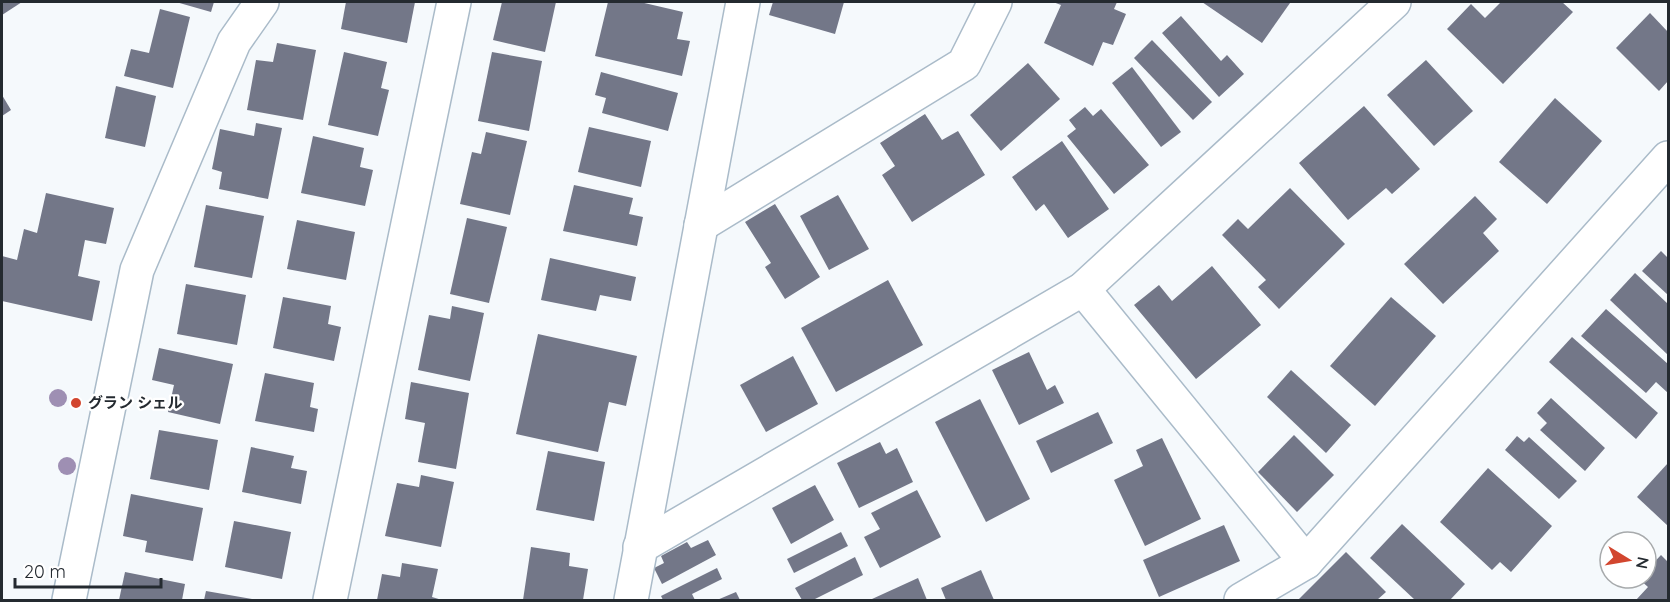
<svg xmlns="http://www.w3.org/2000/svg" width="1670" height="602" viewBox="0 0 1670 602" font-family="Quicksand,'Noto Sans JP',sans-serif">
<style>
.building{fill:#737788}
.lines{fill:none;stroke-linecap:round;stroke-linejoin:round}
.minor-casing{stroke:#aabbc9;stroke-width:36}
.minor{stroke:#fff;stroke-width:33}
.tree{fill:#9e8fb3}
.poi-dot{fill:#d2462f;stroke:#fff;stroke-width:2}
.labels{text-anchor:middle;stroke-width:4.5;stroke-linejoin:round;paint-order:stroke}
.poi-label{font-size:15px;font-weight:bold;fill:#242a30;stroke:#fff;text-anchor:start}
</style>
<rect width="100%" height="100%" fill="#f5f9fc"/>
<g class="building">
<polygon points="2,2 22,2 2,15"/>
<polygon points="176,2 214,2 211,12"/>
<polygon points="346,2 415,2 407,43 341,29"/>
<polygon points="502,2 556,2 545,52 493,40"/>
<polygon points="608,2 640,2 683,12 677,39 690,41 682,76 595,56"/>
<polygon points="773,2 844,2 835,34 769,15"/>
<polygon points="1053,2 1117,2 1114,9 1126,14 1113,45 1103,42 1093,66 1044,43 1061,5"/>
<polygon points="1202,2 1288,2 1290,3 1262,43"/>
<polygon points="1501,2 1562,2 1573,12 1503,84 1447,29 1471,4 1485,18"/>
<polygon points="160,9 190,17 173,88 124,76 131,49 149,53"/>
<polygon points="1650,13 1668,32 1668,81 1659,91 1616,48"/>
<polygon points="1181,16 1221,61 1227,55 1244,74 1219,97 1162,33"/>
<polygon points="1152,40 1212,102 1193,120 1134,58"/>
<polygon points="277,43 316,50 303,120 247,110 256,60 273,62"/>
<polygon points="344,52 387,62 381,88 389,90 378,136 328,125"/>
<polygon points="492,52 542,61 529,131 478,121"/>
<polygon points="1426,60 1473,111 1434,146 1387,95"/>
<polygon points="1028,63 1060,99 1001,151 970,115"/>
<polygon points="1132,67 1181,132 1161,147 1112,83"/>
<polygon points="601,72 678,93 668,131 602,113 606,98 595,95"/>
<polygon points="116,86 156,96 145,147 105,138"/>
<polygon points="2,95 11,110 2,116"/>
<polygon points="1555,98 1602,141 1547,204 1499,162"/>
<polygon points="1364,106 1420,169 1392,194 1386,188 1348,220 1299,163"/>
<polygon points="1085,107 1093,116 1101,109 1149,165 1114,194 1067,136 1076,129 1069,120"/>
<polygon points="925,114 942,140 958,131 985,175 912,222 882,175 895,166 880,143"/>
<polygon points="256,123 282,128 268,199 219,189 222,172 212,169 220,129 254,136"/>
<polygon points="589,127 651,141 641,187 578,172"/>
<polygon points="486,132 527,141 510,215 460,204 472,152 481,154"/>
<polygon points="313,136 364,148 360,167 373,170 365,206 301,193"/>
<polygon points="1062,141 1109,209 1068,238 1044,204 1036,211 1012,177"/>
<polygon points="574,185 633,198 629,214 643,217 637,246 563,231"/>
<polygon points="1290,188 1345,244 1279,309 1258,287 1266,280 1222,235 1238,219 1248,229"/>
<polygon points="46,193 114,208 106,244 85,240 78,276 100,281 92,321 2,301 2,256 17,260 24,229 37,233"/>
<polygon points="838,195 869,249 829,270 800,216"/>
<polygon points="1475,196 1497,219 1483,233 1499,251 1443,304 1404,264"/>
<polygon points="775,204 820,277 785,299 765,267 771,263 745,222"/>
<polygon points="206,205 264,216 252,278 194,267"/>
<polygon points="467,218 507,227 489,303 450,294"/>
<polygon points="297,220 355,232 346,280 287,269"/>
<polygon points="1661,251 1668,258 1668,295 1642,271"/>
<polygon points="550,258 636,277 631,301 600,295 596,311 541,300"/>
<polygon points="1212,266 1261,325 1196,379 1134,305 1159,285 1172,301"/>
<polygon points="1635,273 1668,304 1668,355 1610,300"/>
<polygon points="888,280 923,345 836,392 801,328"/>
<polygon points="186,284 246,295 237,345 177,334"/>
<polygon points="283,297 331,306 328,324 341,327 334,361 273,348"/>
<polygon points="1391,297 1436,336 1375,406 1330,366"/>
<polygon points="452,306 484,313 470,381 418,370 429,315 450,319"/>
<polygon points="1606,309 1668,364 1668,393 1656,382 1646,393 1581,336"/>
<polygon points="538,334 637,356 626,406 609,402 598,452 516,434"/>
<polygon points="1572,337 1658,413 1636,439 1549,362"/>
<polygon points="159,348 233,364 220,424 168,412 174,385 152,380"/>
<polygon points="1029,352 1047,390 1055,385 1064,403 1019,425 992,370"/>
<polygon points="793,356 818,404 766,432 740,385"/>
<polygon points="1291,370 1351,425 1326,453 1267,397"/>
<polygon points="265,373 314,383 310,407 318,409 314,432 255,421"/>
<polygon points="411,382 469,393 456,469 418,462 425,423 405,419"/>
<polygon points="1551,398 1605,448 1585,471 1540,430 1547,423 1537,413"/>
<polygon points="980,399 1030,499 986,522 935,422"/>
<polygon points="1098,412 1113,443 1051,473 1036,441"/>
<polygon points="159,430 218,440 209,490 150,479"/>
<polygon points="1294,435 1334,475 1297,512 1258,472"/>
<polygon points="1517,436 1524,442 1529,437 1577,481 1559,499 1505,450"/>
<polygon points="1162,438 1201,519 1145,546 1114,480 1143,466 1136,450"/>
<polygon points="880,442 886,454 897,448 913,482 859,508 837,463"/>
<polygon points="251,447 294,456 291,468 307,471 301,504 242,492"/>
<polygon points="548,451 605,462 594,521 536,510"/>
<polygon points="1668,463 1668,526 1637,497"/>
<polygon points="1488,468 1552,526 1511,572 1500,562 1492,570 1440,522"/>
<polygon points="421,475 454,482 441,547 385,536 397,483 419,487"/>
<polygon points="815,485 834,520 791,544 772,508"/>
<polygon points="917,490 941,537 880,568 864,537 880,529 871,513"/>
<polygon points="131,494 203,508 193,561 145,552 147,541 123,536"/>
<polygon points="234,521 291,532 282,579 225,567"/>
<polygon points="1402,524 1465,584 1450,600 1415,600 1370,558"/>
<polygon points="1224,525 1240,561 1159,597 1143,560"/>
<polygon points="841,532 848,546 794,573 787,559"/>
<polygon points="708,540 716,555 662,584 654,568 664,563 661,556 687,542 691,548"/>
<polygon points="531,547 570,553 569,566 588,569 583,600 523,600"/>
<polygon points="1346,552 1386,592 1377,600 1298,600"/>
<polygon points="1661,555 1668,562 1668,600 1636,600 1648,587 1638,578 1646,578 1646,571"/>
<polygon points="855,557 863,575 813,600 802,600 795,588"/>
<polygon points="402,563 438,569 432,597 442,600 377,600 382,574 400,577"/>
<polygon points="717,568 722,579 692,594 695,600 663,600 661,596"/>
<polygon points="981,570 994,600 946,600 941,588"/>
<polygon points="125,572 185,584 182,600 119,600"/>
<polygon points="918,578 927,600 873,600 872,599"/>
<polygon points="206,591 252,599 251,600 204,600"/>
<polygon points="736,592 740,600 717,600"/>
</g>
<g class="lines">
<defs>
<g id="minor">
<polyline points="701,225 964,64 995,2"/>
<polyline points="1083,289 1306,562"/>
<polyline points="640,547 1083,289 1394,2"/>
<polyline points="69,600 137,270 234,42 262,2"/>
<polyline points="330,600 454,2"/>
<polyline points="631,600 743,2"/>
<polyline points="1241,600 1306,562 1668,158"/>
</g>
</defs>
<use href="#minor" class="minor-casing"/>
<use href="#minor" class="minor"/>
</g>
<g class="tree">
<circle cx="58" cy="398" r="9"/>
<circle cx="67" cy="466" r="9"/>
</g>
<circle class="poi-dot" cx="76" cy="403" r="6"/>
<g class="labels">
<g class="poi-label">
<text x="88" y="408">グラン シェル</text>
</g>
</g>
<rect width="1670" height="602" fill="none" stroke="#242a30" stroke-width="6"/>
<g transform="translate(1628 560) rotate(101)"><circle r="28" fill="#ffffff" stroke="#a7aaac" stroke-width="1.5"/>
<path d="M0-4.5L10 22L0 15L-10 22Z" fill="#d2462f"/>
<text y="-9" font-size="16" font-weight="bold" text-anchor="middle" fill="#242a30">N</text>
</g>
<path d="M15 578v9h146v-9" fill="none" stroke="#242a30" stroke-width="3"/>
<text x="24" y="578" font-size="18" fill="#242a30" stroke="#ffffff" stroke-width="4.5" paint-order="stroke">20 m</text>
</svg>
